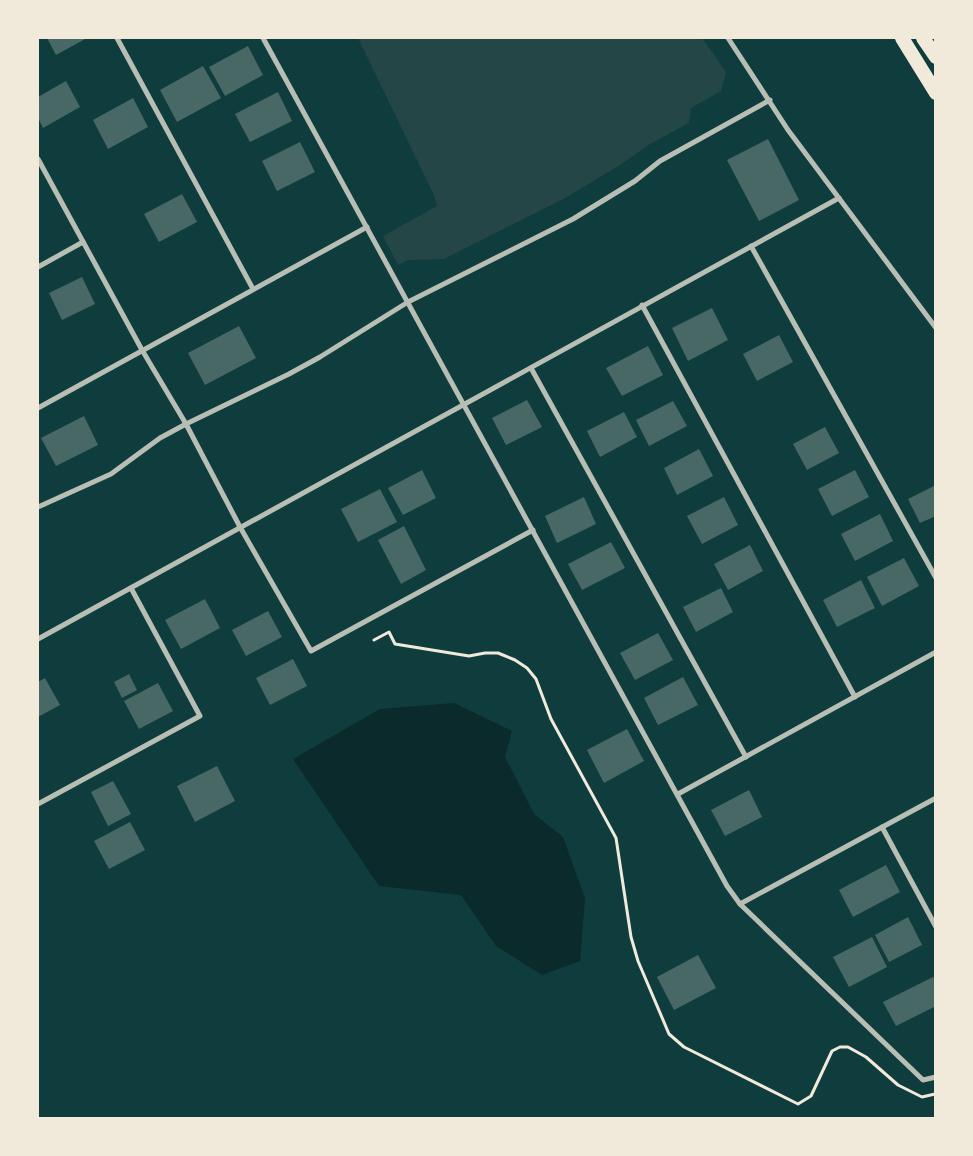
<svg xmlns="http://www.w3.org/2000/svg" width="973" height="1156" viewBox="0 0 973 1156" font-family="'Fira Sans',sans-serif">
<style>
.green{fill:#244646}
.water{fill:#0a2a2b}
.building{fill:#486865}
.lines{fill:none;stroke-linecap:round;stroke-linejoin:round}
.path{stroke:#f1e9da;stroke-width:3}
.minor{stroke:#b8beb3;stroke-width:5}
.trunk{stroke:#f1e9da;stroke-width:14}
</style>
<rect width="100%" height="100%" fill="#0f3d3e"/>
<polygon class="green" points="358,38 702,38 726,72 721,91 691,108 689,123 650,144 620,165 565,198 444,259 408,260 398,265 383,236 437,206 434,195"/>
<polygon class="water" points="454,703 512,731 505,757 534,814 563,837 585,898 580,961 542,975 496,946 461,895 379,886 293,759 380,709"/>
<g class="building">
<polygon points="47,38 87,38 56,55"/>
<polygon points="248,46 263,75 225,96 209,67"/>
<polygon points="203,66 221,98 177,122 160,90"/>
<polygon points="66,81 80,107 43,128 38,118 38,97"/>
<polygon points="278,92 292,121 250,142 235,114"/>
<polygon points="133,98 148,127 108,149 93,120"/>
<polygon points="768,139 799,200 759,221 727,160"/>
<polygon points="300,142 315,172 277,191 262,161"/>
<polygon points="182,194 197,222 159,242 144,214"/>
<polygon points="82,277 95,304 62,320 49,293"/>
<polygon points="712,308 728,340 688,361 672,328"/>
<polygon points="239,326 256,358 205,385 188,353"/>
<polygon points="779,335 793,362 757,381 743,354"/>
<polygon points="648,346 663,375 622,396 606,368"/>
<polygon points="527,400 542,427 506,445 492,418"/>
<polygon points="673,401 687,426 649,446 636,420"/>
<polygon points="624,412 637,437 600,457 587,431"/>
<polygon points="84,416 98,445 56,466 41,438"/>
<polygon points="825,427 839,453 807,470 793,444"/>
<polygon points="699,449 713,476 677,495 664,468"/>
<polygon points="422,470 436,498 403,515 388,488"/>
<polygon points="855,470 869,497 832,516 818,489"/>
<polygon points="936,485 936,516 920,523 908,499"/>
<polygon points="380,489 397,522 358,542 341,509"/>
<polygon points="584,497 596,524 557,543 545,516"/>
<polygon points="724,497 738,525 702,544 687,516"/>
<polygon points="880,514 893,541 855,561 841,534"/>
<polygon points="404,526 426,570 401,584 378,540"/>
<polygon points="611,542 625,568 582,590 568,564"/>
<polygon points="750,545 763,571 728,590 714,564"/>
<polygon points="904,558 919,586 882,606 867,577"/>
<polygon points="861,580 875,608 837,627 823,600"/>
<polygon points="721,588 733,612 696,632 683,607"/>
<polygon points="205,599 220,628 181,649 165,620"/>
<polygon points="268,611 282,637 246,656 232,630"/>
<polygon points="658,633 673,660 635,680 620,653"/>
<polygon points="293,659 307,686 270,705 256,678"/>
<polygon points="129,674 137,690 122,698 114,682"/>
<polygon points="683,677 698,705 658,725 644,698"/>
<polygon points="45,678 60,705 38,717 38,682"/>
<polygon points="158,683 173,711 139,729 124,701"/>
<polygon points="627,729 644,761 604,783 587,750"/>
<polygon points="217,766 235,801 195,822 177,786"/>
<polygon points="113,781 131,814 108,826 91,792"/>
<polygon points="749,790 762,817 725,836 711,810"/>
<polygon points="130,822 145,850 109,869 94,841"/>
<polygon points="886,865 900,892 853,917 839,890"/>
<polygon points="908,917 922,945 889,962 875,935"/>
<polygon points="872,937 887,967 849,987 833,957"/>
<polygon points="698,955 716,988 674,1010 657,977"/>
<polygon points="933,977 936,982 936,1006 896,1026 883,1002"/>
</g>
<g class="lines">
<polyline class="path" points="374,640 389,632 395,644 469,656 485,653 498,653 515,660 527,668 536,679 551,719 616,838 631,937 638,961 669,1034 684,1047 798,1104 811,1096 832,1051 840,1047 848,1047 866,1057 898,1085 922,1097 935,1094"/>
<g class="minor">
<polyline points="117,38 253,289"/>
<polyline points="263,38 727,886 740,904 923,1080 936,1077"/>
<polyline points="728,38 788,130 936,328"/>
<polyline points="38,159 142,350 186,424 240,527 311,651 533,530"/>
<polyline points="751,246 936,578"/>
<polyline points="38,267 83,242"/>
<polyline points="642,305 855,697"/>
<polyline points="531,368 746,757"/>
<polyline points="38,408 367,227"/>
<polyline points="38,507 111,474 160,438 186,424 289,374 320,357 408,302 573,219 635,181 660,161 770,100"/>
<polyline points="38,639 839,198"/>
<polyline points="678,794 936,652"/>
<polyline points="38,804 200,716 131,588"/>
<polyline points="882,827 936,927"/>
<polyline points="740,904 936,798"/>
</g>
<g class="trunk">
<polyline points="902,38 936,93"/>
<polyline points="923,38 936,57"/>
</g>
</g>
<rect width="973" height="1156" fill="none" stroke="#f1e9da" stroke-width="78"/>
</svg>
